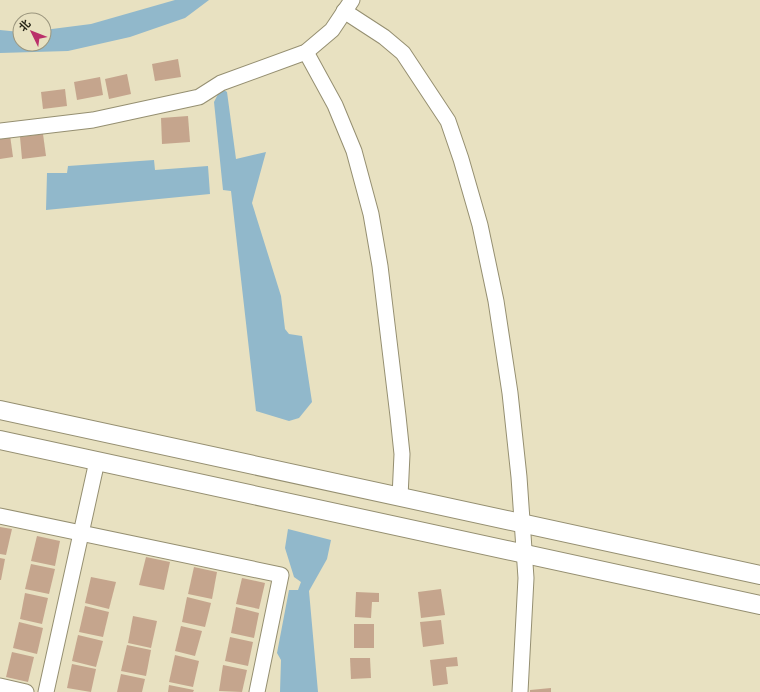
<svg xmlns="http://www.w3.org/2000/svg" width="760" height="692" viewBox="0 0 760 692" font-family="Manrope,'Noto Sans SC',sans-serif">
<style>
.water{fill:#91b8cb}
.building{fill:#c5a58d}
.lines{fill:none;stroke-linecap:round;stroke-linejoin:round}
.minor-casing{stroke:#958f71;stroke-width:17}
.major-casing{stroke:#958f71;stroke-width:20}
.minor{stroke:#fff;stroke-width:15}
.major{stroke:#fff;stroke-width:18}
</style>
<rect width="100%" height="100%" fill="#e8e1c1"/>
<g class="water">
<polygon points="175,0 209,0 185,18 130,37 68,51 0,53 0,30 20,32 20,44 44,44 44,30 91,24"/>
<polygon points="221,88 227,92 236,159 266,152 252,203 281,296 285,329 289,334 302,336 312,402 299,418 289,421 256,411 231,191 223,190 214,102"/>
<polygon points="154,160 155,170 208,166 210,194 46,210 47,173 67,173 68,166"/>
<polygon points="288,529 331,540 327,559 309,591 318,692 280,692 281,660 277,653 289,590 298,590 301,582 294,577 285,548"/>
</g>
<g class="building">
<polygon points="178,59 181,77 155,81 152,64"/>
<polygon points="127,74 131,94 109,99 105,79"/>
<polygon points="100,77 103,95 77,100 74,82"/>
<polygon points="65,89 67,106 43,109 41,92"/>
<polygon points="188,116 190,142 162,144 161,118"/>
<polygon points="43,134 46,156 22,159 20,137"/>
<polygon points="10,135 13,157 0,159 0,137"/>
<polygon points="0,527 12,529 6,555 0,554"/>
<polygon points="37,536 60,541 55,566 31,561"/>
<polygon points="146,557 170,562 164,590 139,585"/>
<polygon points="0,558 5,559 1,580 0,580"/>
<polygon points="31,564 55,569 49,594 25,589"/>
<polygon points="194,567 217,572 212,599 188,594"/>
<polygon points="91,577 116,582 109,609 85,603"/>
<polygon points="242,578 265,583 259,609 236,604"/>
<polygon points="441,589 445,615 421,618 418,592"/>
<polygon points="356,592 379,593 379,602 372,602 371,618 355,617"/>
<polygon points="25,593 48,598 42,624 20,619"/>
<polygon points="187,597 211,603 205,627 182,622"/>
<polygon points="85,606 109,612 103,637 79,632"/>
<polygon points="236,607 259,613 254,638 231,633"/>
<polygon points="133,616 157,621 151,648 128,643"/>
<polygon points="441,620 444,644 423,647 420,622"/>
<polygon points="19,622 43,628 37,654 13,648"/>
<rect x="354" y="624" width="20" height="24"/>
<polygon points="181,626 202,631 195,656 175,651"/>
<polygon points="78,635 103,641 96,667 72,661"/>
<polygon points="230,637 253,642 248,666 225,661"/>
<polygon points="127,645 151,650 146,676 121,671"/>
<polygon points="12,652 34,657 28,682 6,677"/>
<polygon points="175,655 199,661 193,687 169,682"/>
<polygon points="457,657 458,666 446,667 448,684 433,686 430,660"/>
<polygon points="350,658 370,658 371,678 351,679"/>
<polygon points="72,664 96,669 91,692 67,688"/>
<polygon points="223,665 247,670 242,692 219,691"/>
<polygon points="121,674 145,679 142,692 117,692"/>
<polygon points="169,685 194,690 193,692 168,692"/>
<polygon points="551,688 551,692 530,692 530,690"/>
</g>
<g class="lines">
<defs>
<g id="minor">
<polyline points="344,11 384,37 403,53 448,121 461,159 480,225 496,301 510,393 519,477 526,578 520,692"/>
<polyline points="306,52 335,105 354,151 371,214 380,266 398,416 402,454 400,497"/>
<polyline points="0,131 93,120 199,97 221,83 306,52 332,30 352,0"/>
<polyline points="0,516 281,575 257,692"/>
<polyline points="0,686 26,692"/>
<polyline points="46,692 97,461"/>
</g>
<g id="major">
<polyline points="0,410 760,575"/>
<polyline points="0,440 760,605"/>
</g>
</defs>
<use href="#minor" class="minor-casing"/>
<use href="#major" class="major-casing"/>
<use href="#minor" class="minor"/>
<use href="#major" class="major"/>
</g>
<g transform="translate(32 32) rotate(313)"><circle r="19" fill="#e8e1c1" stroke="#9b967e"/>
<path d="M0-3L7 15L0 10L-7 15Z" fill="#ba2f6a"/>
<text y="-6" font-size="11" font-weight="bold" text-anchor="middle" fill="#282619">北</text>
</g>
</svg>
